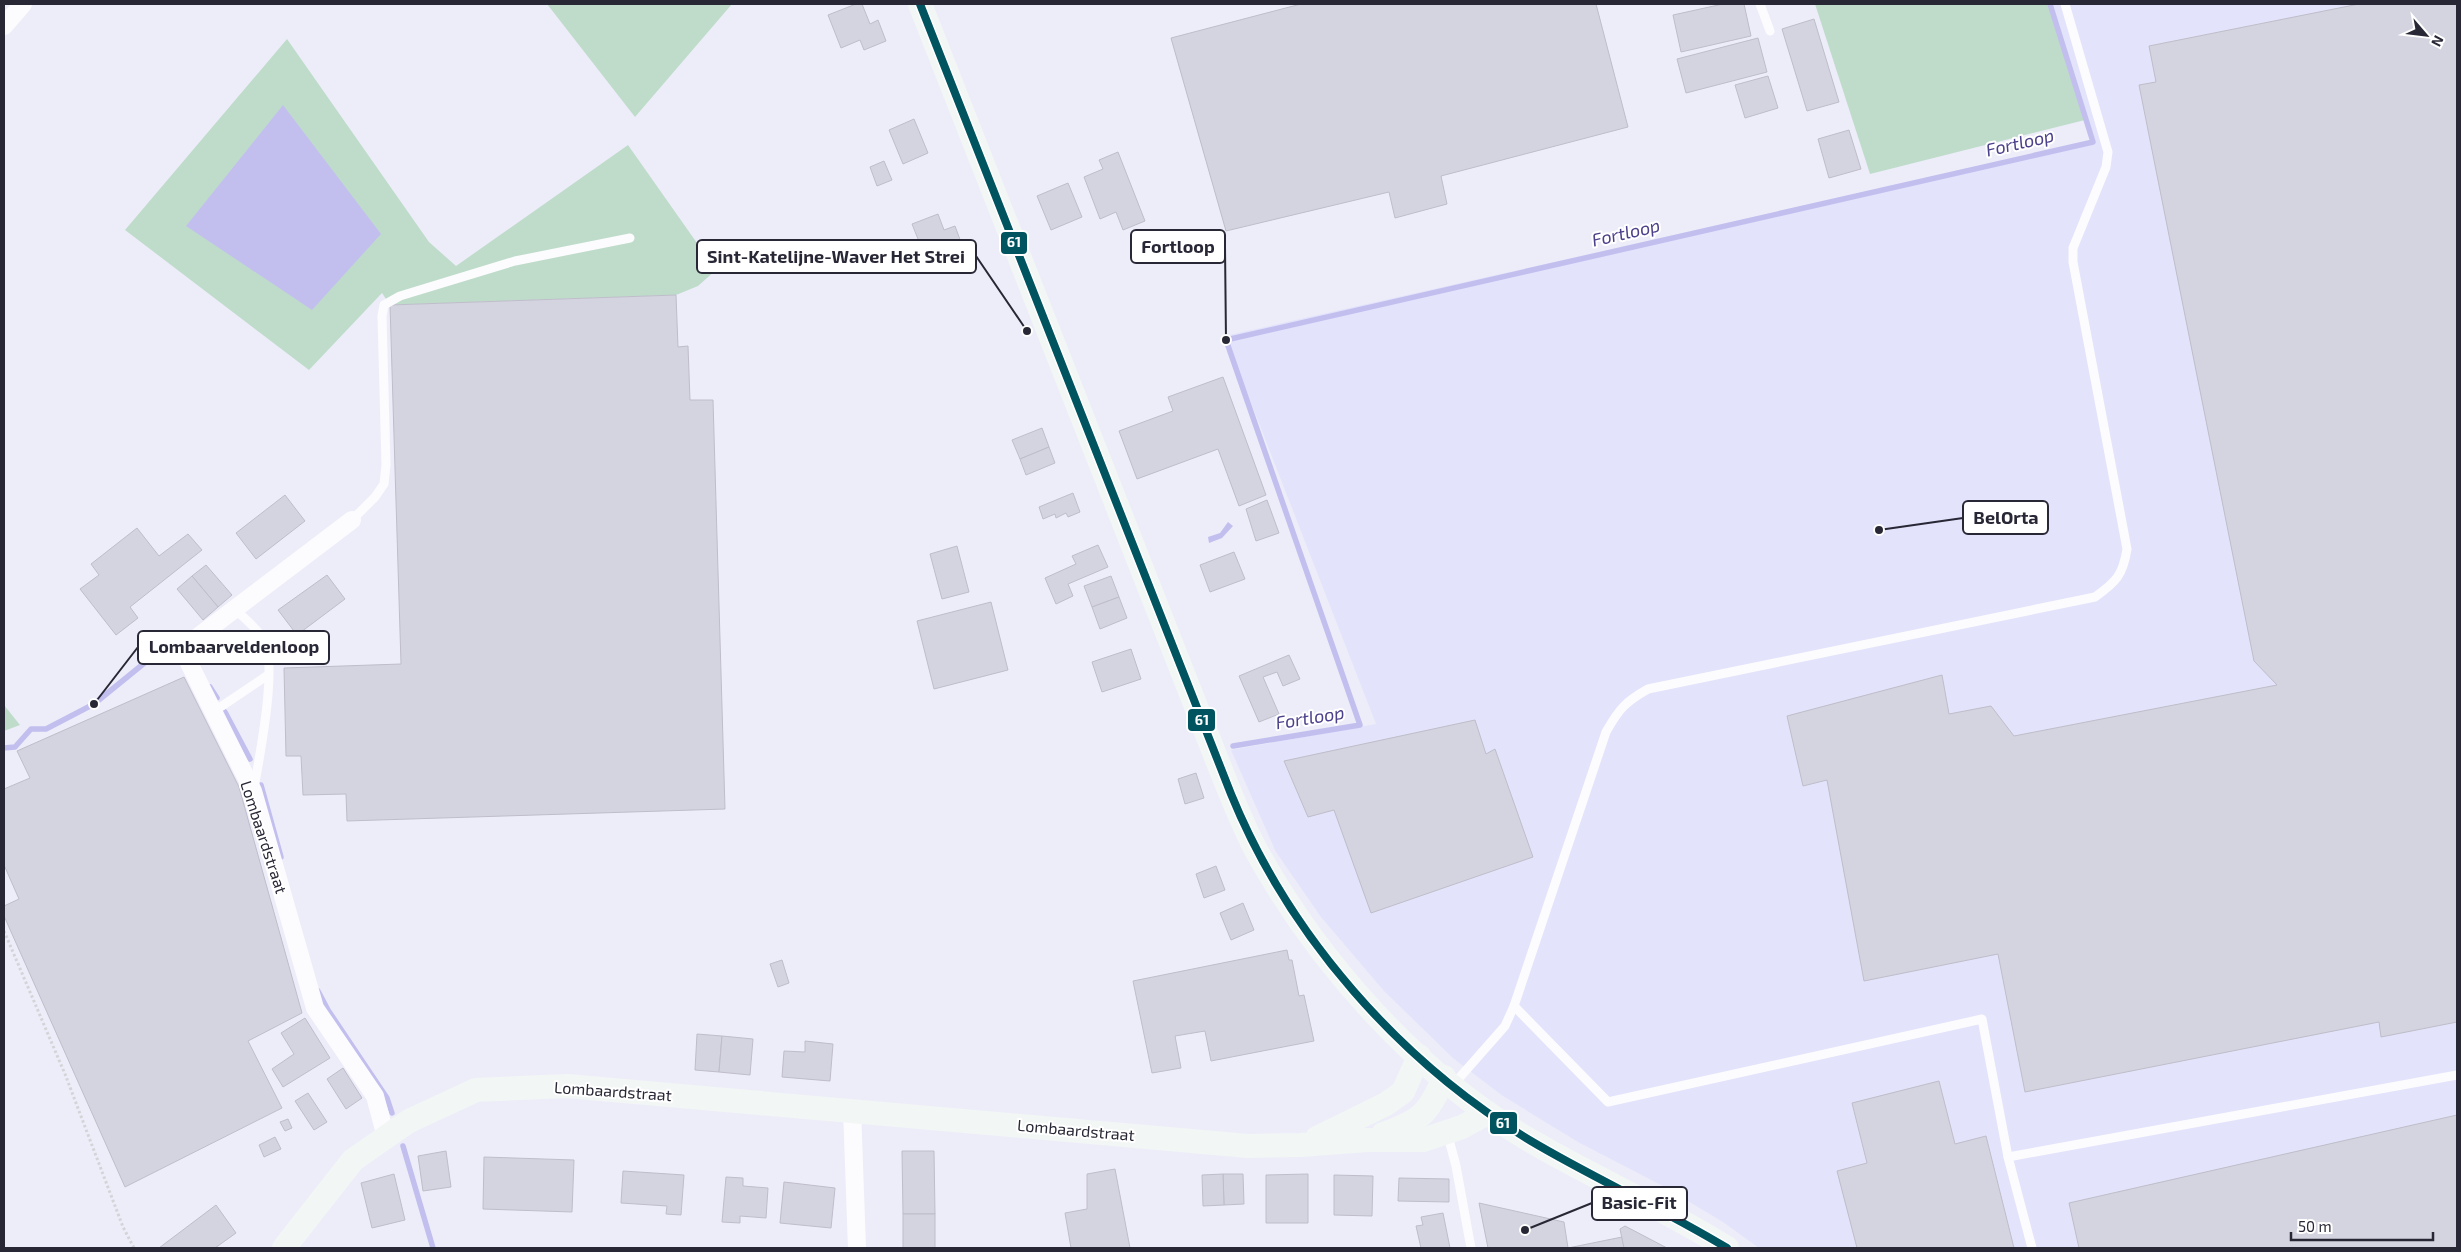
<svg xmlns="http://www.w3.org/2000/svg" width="2461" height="1252" viewBox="0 0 2461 1252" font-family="'Exo 2',sans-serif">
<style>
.built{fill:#e3e3fb}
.green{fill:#bfdccb}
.water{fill:#c2bfef}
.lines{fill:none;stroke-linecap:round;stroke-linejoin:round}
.stream{stroke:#c2bfef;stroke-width:5.5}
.building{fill:#d4d4e0;stroke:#bebdc9}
.path{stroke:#d4d4d8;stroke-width:3;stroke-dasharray:2.5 2.5;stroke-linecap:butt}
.lane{stroke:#fcfcfe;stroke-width:9}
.street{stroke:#fcfcfe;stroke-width:18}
.secondary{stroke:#f2f6f5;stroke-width:24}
.bus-1-casing{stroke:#fff;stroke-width:11}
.bus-1{stroke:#005460;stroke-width:8}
.labels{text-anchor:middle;stroke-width:4;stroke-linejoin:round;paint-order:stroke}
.street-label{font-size:16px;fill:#282735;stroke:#fff}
.water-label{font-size:18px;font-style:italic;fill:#4b408b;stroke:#fff}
.leader{fill:none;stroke:#282735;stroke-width:2}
.callout-dot{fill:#282735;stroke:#fff;stroke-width:2}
.callout{fill:#fff;stroke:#282735;stroke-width:2}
.callout-label{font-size:18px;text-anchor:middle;font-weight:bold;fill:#282735}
.line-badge{stroke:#fff;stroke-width:2}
.badge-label{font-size:14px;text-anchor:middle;font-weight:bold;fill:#fff}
</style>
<rect width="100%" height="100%" fill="#ededf9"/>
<polygon class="built" points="2050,4 2457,4 2457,1248 1759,1248 1723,1222 1661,1185 1578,1142 1503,1096 1454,1059 1384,991 1321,917 1276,852 1231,750 1376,724 1225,336 2091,141"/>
<g class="green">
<polygon points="547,4 732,4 635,117"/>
<polygon points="1815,4 2050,4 2085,120 1870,174"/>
<polygon points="287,39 429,242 456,266 628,145 716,270 698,286 676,295 390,305 382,293 309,370 125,230"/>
<polygon points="4,705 20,725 4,731"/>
</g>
<g class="water">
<polygon points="283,105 381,234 312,310 186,226"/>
<polygon points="1228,522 1233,526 1222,538 1209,543 1208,537 1220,533"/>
</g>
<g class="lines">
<g class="stream">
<polyline points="210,687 217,698"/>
<polyline points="225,712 250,759"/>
<polyline points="1233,746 1360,725 1226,340 2093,142 2050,4"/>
<polyline points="4,748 15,747 31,729 46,729 94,704 169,643"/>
<polyline points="261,785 281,857"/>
<polyline points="318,991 328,1010 387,1098 392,1113"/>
<polyline points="403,1146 433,1248"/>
</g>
</g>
<g class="building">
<polygon points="856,4 862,4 870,24 878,20 886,41 864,50 860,40 841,48 828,15"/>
<polygon points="1301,4 1596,4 1628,127 1441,176 1447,204 1395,218 1389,192 1226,231 1171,38"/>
<polygon points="1723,4 1744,4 1751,36 1681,52 1673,15"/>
<polygon points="2359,4 2457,4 2457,1022 2381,1037 2379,1022 2025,1092 1998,954 1864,981 1827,780 1803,786 1787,716 1942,675 1949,714 1991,706 2014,736 2277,685 2254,661 2139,85 2156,82 2149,46"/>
<polygon points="1814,19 1839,102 1807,111 1782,29"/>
<polygon points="1758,38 1767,72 1686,93 1677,59"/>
<polygon points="1768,76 1778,108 1745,118 1735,85"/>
<polygon points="914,119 928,153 903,164 889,130"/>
<polygon points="1849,130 1861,169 1829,178 1818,139"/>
<polygon points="1118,152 1145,221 1123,230 1116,212 1100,219 1084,177 1103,169 1099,160"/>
<polygon points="884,161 892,180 877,186 870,167"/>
<polygon points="1068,183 1082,217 1051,230 1037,196"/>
<polygon points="938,214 944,230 955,226 962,245 926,259 912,224"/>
<polygon points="676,295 678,347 688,346 690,400 713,400 725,809 347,821 346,794 303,795 301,756 286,756 284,668 401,664 390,305"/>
<polygon points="1223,377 1266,495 1239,506 1218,449 1137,479 1119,431 1173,411 1168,397"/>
<polygon points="1042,428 1049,447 1020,459 1012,440"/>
<polygon points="1049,447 1055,463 1026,475 1020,459"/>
<polygon points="1073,493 1080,512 1068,517 1066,513 1056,518 1055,514 1043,519 1039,507"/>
<polygon points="285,495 305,521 256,559 236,533"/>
<polygon points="1267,500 1279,533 1256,541 1246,509"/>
<polygon points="137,528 159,556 188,534 202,550 130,607 138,618 116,635 80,589 99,575 91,564"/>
<polygon points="1098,545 1108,567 1068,584 1073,596 1056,604 1045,578 1076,564 1072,556"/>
<polygon points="957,546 969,592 942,599 930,554"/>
<polygon points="1234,552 1245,579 1210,592 1200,565"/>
<polygon points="206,565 232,595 218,607 192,576"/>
<polygon points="327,575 345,599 297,635 278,610"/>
<polygon points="192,576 218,607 203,620 177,589"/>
<polygon points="1111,576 1119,597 1092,607 1084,586"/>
<polygon points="1119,597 1127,618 1100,629 1092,607"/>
<polygon points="991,602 1008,670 934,689 917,621"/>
<polygon points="1131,649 1141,679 1102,692 1092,662"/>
<polygon points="1289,655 1300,679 1283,686 1277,672 1263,677 1279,714 1259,722 1239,676"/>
<polygon points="184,677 239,787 302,1013 248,1041 282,1108 125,1187 4,916 4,906 19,899 4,865 4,789 30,778 17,751"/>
<polygon points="1475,720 1486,754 1495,749 1533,857 1371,913 1334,810 1308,817 1284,761"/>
<polygon points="1196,773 1204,798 1185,804 1178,779"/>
<polygon points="1216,866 1225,890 1204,898 1196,874"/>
<polygon points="1243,903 1254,930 1231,940 1220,913"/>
<polygon points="1287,950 1289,960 1292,960 1299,996 1304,995 1314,1041 1211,1061 1205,1031 1175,1036 1181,1068 1152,1073 1133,981"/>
<polygon points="782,960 789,983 778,987 770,964"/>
<polygon points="305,1018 330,1058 283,1087 272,1069 294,1054 281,1033"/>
<polygon points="697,1034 722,1036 719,1072 695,1070"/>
<polygon points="722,1036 753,1039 750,1075 719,1072"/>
<polygon points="805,1041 833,1044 830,1081 782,1077 784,1051 805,1052"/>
<polygon points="343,1068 362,1098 346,1109 327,1079"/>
<polygon points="1939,1081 1955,1144 1986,1136 2014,1248 1857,1248 1837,1171 1867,1163 1852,1103"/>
<polygon points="308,1093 327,1122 314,1130 295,1101"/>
<polygon points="2457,1115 2457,1248 2079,1248 2069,1203"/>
<polygon points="288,1119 292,1128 285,1131 280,1122"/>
<polygon points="275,1137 281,1149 264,1157 259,1145"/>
<polygon points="446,1151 451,1187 423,1191 418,1156"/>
<polygon points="902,1151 934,1151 935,1214 903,1214"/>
<polygon points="484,1157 574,1160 572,1212 483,1209"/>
<polygon points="1115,1169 1130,1248 1071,1248 1065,1213 1087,1209 1087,1174"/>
<polygon points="623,1171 684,1175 681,1215 666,1214 667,1206 621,1203"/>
<polygon points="394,1174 405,1220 372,1228 361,1183"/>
<polygon points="1223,1174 1243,1174 1244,1204 1224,1205"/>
<polygon points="1223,1174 1224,1205 1203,1206 1202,1175"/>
<polygon points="1308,1174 1308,1223 1266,1223 1266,1175"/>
<polygon points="1334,1175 1373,1176 1372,1216 1334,1215"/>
<polygon points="726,1177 743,1178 743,1186 768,1188 766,1218 740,1216 740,1223 722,1222"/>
<polygon points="1399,1178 1449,1179 1449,1202 1398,1201"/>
<polygon points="784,1182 835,1188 831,1228 780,1223"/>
<polygon points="1479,1203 1564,1222 1568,1248 1622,1237 1624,1248 1488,1248"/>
<polygon points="216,1205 236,1233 215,1248 159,1248"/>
<polygon points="1443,1213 1450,1248 1421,1248 1416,1226 1423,1225 1421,1217"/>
<rect x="903" y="1214" width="32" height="34"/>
<polygon points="1625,1226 1667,1248 1624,1248 1620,1229"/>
</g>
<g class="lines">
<polyline class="path" points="4,931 65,1074 123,1227 134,1248"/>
<g class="lane">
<polyline points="1760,4 1770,31"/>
<polyline points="352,520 375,497 384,484 386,465 382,316 384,305 400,296 515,261 630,238"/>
<path d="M235,609C244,618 258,629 264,640C278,665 259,759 254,788"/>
<polyline points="213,712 268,675"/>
<polyline points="1514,1006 1608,1102 1982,1019 2008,1157"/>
<path d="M1453,1085L1505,1026L1514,1006L1606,732C1619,709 1625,702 1648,689L2095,597C2116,582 2123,575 2127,549L2073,262V248L2106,167L2108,152L2065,4"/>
<polyline points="1447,1132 1456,1166 1471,1248"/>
<polyline points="2032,1248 2008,1157 2457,1075"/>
</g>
<g class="street">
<polyline points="4,26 23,4"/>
<polyline points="352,520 182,649 253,791 315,1008 375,1096 386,1137"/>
<polyline points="852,1109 857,1248"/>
</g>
<g class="secondary">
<path d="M920,4L1217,760C1229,790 1241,822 1256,850C1318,963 1420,1077 1531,1141C1596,1179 1664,1208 1727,1248"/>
<path d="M1383,1134C1420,1121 1429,1114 1444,1077"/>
<polyline points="1317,1138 1386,1104 1403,1092 1419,1056"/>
<polyline points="284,1248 353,1160 409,1121 476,1090 567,1086 1248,1146 1301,1145 1367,1140 1423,1140 1462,1127 1488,1113"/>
</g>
<defs>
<path id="bus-1" d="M920,4L1231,794C1289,936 1400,1062 1531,1141C1595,1179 1663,1209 1727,1248"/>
</defs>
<use href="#bus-1" class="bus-1-casing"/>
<use href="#bus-1" class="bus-1"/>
</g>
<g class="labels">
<g class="street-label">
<text transform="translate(264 837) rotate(72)" y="6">Lombaardstraat</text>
<text transform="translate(613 1091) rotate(4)" y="6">Lombaardstraat</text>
<text transform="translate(1076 1130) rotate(5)" y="6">Lombaardstraat</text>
</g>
<g class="water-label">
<text transform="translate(2020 143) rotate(-13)" y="6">Fortloop</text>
<text transform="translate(1626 233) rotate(-13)" y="6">Fortloop</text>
<text transform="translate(1310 718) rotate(-9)" y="6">Fortloop</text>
</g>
</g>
<path class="leader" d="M1226 340L1225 247M1027 331L976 256M1879 530L1963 518M94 704L138 647M1525 1230L1592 1203"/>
<g class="callout-dot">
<circle cx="1226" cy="340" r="5"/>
<circle cx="1027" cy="331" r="5"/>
<circle cx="1879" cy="530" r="5"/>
<circle cx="94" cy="704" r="5"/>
<circle cx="1525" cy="1230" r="5"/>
</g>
<g class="callout">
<rect x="1131" y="230" width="94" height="33" rx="5"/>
<rect x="697" y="240" width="279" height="33" rx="5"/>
<rect x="1963" y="501" width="85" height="33" rx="5"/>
<rect x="138" y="631" width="191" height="33" rx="5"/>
<rect x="1592" y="1187" width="95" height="33" rx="5"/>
</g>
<g class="callout-label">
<text x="1178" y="253">Fortloop</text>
<text x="836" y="263">Sint-Katelijne-Waver Het Strei</text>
<text x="2006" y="524">BelOrta</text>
<text x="234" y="653">Lombaarveldenloop</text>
<text x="1639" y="1209">Basic-Fit</text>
</g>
<g class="line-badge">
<rect x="1000" y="231" width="28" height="24" rx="5" fill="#005460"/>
<rect x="1187" y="708" width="29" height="24" rx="5" fill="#005460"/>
<rect x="1489" y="1111" width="29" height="24" rx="5" fill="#005460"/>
</g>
<g class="badge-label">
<text x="1014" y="247">61</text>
<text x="1202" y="725">61</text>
<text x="1503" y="1128">61</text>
</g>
<rect width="2461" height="1252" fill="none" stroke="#282735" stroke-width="10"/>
<g transform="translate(2426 35) rotate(118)" stroke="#ffffff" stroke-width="4" paint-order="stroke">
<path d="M0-4L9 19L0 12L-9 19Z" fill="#282735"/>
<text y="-8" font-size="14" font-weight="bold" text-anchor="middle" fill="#282735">N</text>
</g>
<path d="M2291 1232v8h142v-8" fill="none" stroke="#282735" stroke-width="2.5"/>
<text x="2298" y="1232" font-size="15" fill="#282735" stroke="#ffffff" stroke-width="4" paint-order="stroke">50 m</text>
</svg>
